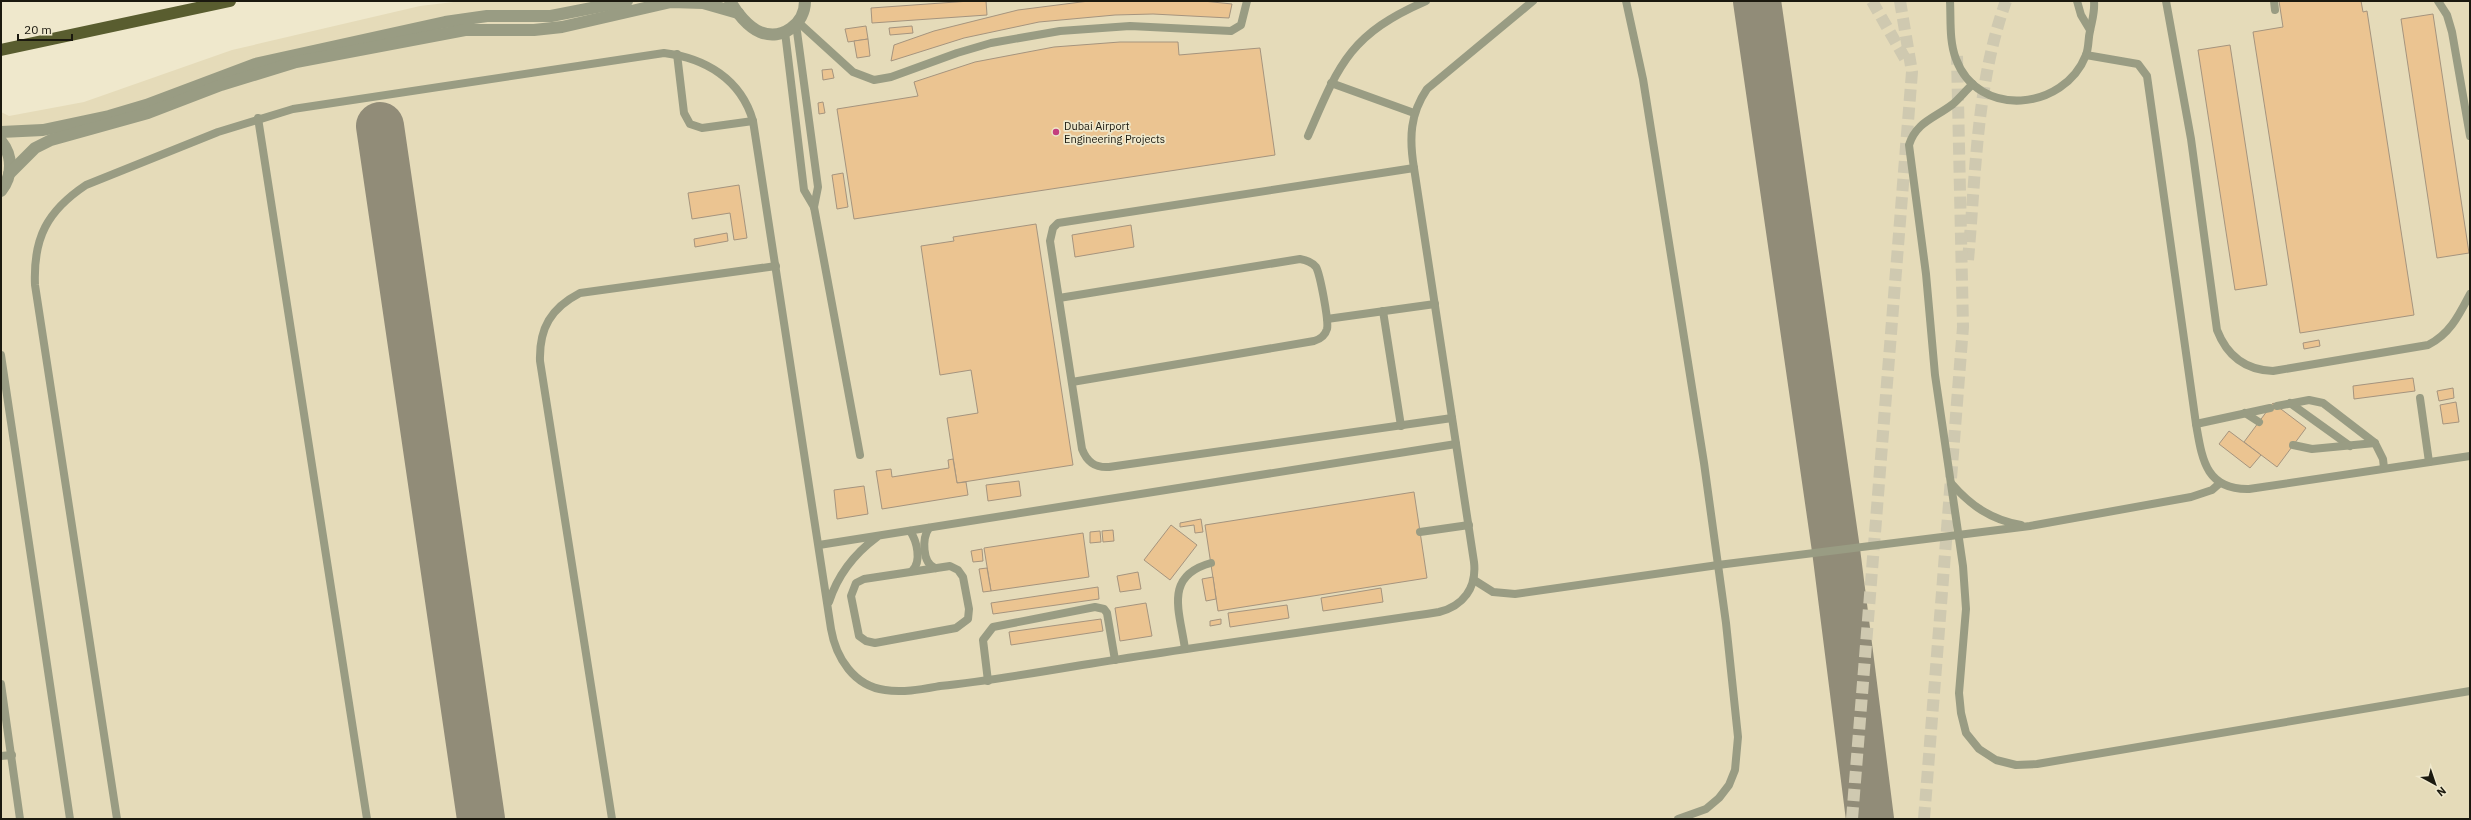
<svg xmlns="http://www.w3.org/2000/svg" width="2471" height="820" viewBox="0 0 2471 820" font-family="'IBM Plex Sans',sans-serif">
<style>
.built{fill:#e5dbb9}
.lines{fill:none;stroke-linecap:round;stroke-linejoin:round}
.taxiway{stroke:#918c78;stroke-width:48}
.building{fill:#ebc491;stroke:#a5947e}
.primary-tunnel{stroke:#cfc9b0;stroke-width:12;stroke-dasharray:12 6;stroke-linecap:butt}
.lane{stroke:#999c83;stroke-width:8}
.street{stroke:#999c83;stroke-width:12}
.primary{stroke:#595d2f;stroke-width:12}
.poi-dot{fill:#c43e7e;stroke:#efe8cc;stroke-width:1.5}
.labels{text-anchor:middle;stroke-width:3.5;stroke-linejoin:round;paint-order:stroke}
.poi-label{font-size:11px;fill:#1b190f;stroke:#efe8cc;text-anchor:start}
</style>
<rect width="100%" height="100%" fill="#efe8cc"/>
<polygon class="built" points="462,1 2470,1 2470,819 1,819 1,112 9,116 84,102 232,50 420,6"/>
<g class="lines">
<g class="taxiway">
<polyline points="1757,1 1836,550 1870,819"/>
<polyline points="380,126 481,819"/>
</g>
</g>
<g class="building">
<polygon points="970,1 986,1 987,15 872,23 871,8"/>
<polygon points="1089,1 1203,1 1232,4 1229,18 1153,14 1115,15 1039,22 964,38 891,61 894,45 934,31 1018,10"/>
<polygon points="2279,1 2361,1 2363,12 2367,11 2414,315 2300,333 2253,32 2283,27"/>
<polygon points="2433,14 2469,253 2437,258 2401,19"/>
<polygon points="866,26 868,39 848,42 845,29"/>
<polygon points="912,26 913,33 890,35 889,28"/>
<polygon points="868,39 870,56 857,58 854,41"/>
<polygon points="1120,42 1178,42 1179,55 1260,48 1275,155 854,219 837,109 918,96 914,82 975,62 1054,47"/>
<polygon points="2230,45 2267,285 2235,290 2198,50"/>
<polygon points="832,69 834,78 823,80 822,70"/>
<polygon points="823,102 825,113 819,114 818,103"/>
<polygon points="843,173 848,207 837,209 832,175"/>
<polygon points="739,185 747,238 734,240 730,213 692,219 688,193"/>
<polygon points="1036,224 1073,465 957,483 947,418 978,413 971,370 940,375 921,246 954,241 953,237"/>
<polygon points="1131,225 1134,247 1075,257 1072,235"/>
<polygon points="727,233 728,241 695,247 694,239"/>
<polygon points="2319,340 2320,346 2304,349 2303,343"/>
<polygon points="2413,378 2415,391 2354,399 2353,386"/>
<polygon points="2453,388 2454,398 2439,401 2437,391"/>
<polygon points="2456,402 2459,422 2443,424 2440,405"/>
<polygon points="2273,403 2306,428 2277,467 2244,442"/>
<polygon points="2229,431 2261,455 2250,468 2219,444"/>
<polygon points="953,459 957,483 966,482 968,495 882,509 876,471 891,469 892,477 949,468 948,460"/>
<polygon points="1019,481 1021,496 988,501 986,485"/>
<polygon points="864,486 868,514 837,519 834,490"/>
<polygon points="1414,492 1427,578 1218,611 1205,525"/>
<polygon points="1201,519 1203,532 1195,533 1194,525 1180,527 1180,523"/>
<polygon points="1171,525 1197,545 1170,580 1144,560"/>
<polygon points="1113,530 1114,541 1103,542 1102,531"/>
<polygon points="1100,531 1101,542 1090,543 1090,532"/>
<polygon points="1083,533 1089,577 991,591 984,548"/>
<polygon points="982,549 983,561 973,562 971,551"/>
<polygon points="987,568 991,591 983,592 979,569"/>
<polygon points="1138,572 1141,589 1120,592 1117,576"/>
<polygon points="1213,577 1216,599 1206,601 1202,579"/>
<polygon points="1098,587 1099,599 993,614 991,603"/>
<polygon points="1381,588 1383,602 1323,611 1321,598"/>
<polygon points="1146,603 1152,636 1120,641 1115,608"/>
<polygon points="1287,605 1289,618 1230,627 1228,613"/>
<polygon points="1101,619 1103,631 1011,645 1009,632"/>
<polygon points="1221,619 1221,624 1210,626 1210,621"/>
</g>
<g class="lines">
<g class="primary-tunnel">
<polyline points="1872,1 1907,62"/>
<path d="M1968,260C1976,173 1976,84 2006,1"/>
<polyline points="1852,819 1912,72 1900,1"/>
<polyline points="1924,819 1963,327 1957,56"/>
</g>
<g class="lane">
<polyline points="1626,1 1643,79 1704,463 1726,623 1738,737 1735,770 1729,785 1719,798 1706,809 1678,819"/>
<path d="M1950,1C1951,20 1949,41 1956,59C1978,119 2064,111 2086,55C2089,47 2088,39 2090,31C2092,20 2095,13 2094,1"/>
<polyline points="2077,1 2081,15 2090,30"/>
<path d="M2166,1L2191,139L2217,330C2227,356 2246,370 2273,371L2428,345C2450,334 2459,315 2470,294"/>
<polyline points="2274,1 2275,10"/>
<polyline points="2438,1 2447,15 2452,32 2470,136"/>
<polyline points="798,22 853,72 874,80 891,77 957,53 991,43 1060,31 1130,26 1231,31 1241,25 1247,1"/>
<polyline points="796,24 818,187 814,207"/>
<polyline points="785,32 804,190 814,207 860,455"/>
<polyline points="677,54 684,113 690,124 702,128 753,121"/>
<path d="M2086,55L2138,64L2147,76L2196,424C2202,458 2205,490 2249,489L2470,456"/>
<polyline points="1331,83 1414,113"/>
<path d="M1973,84C1966,90 1960,98 1953,104C1935,118 1916,122 1909,145L1926,274L1935,375L1963,566L1966,609L1959,693L1961,713L1966,733L1979,749L1996,760L2016,765L2037,764L2470,691"/>
<polyline points="258,118 367,819"/>
<path d="M1308,136C1339,64 1350,34 1426,1"/>
<path d="M1414,168L1058,223L1053,228L1050,241L1082,449C1087,462 1095,468 1109,467L1452,418"/>
<path d="M1059,298L1300,259C1306,260 1312,262 1316,267C1320,274 1329,321 1327,329C1325,336 1321,339 1314,341L1072,382"/>
<polyline points="1383,311 1401,426"/>
<polyline points="1327,319 1435,304"/>
<polyline points="1,355 70,819"/>
<polyline points="2420,398 2429,462"/>
<polyline points="2290,403 2350,446"/>
<polyline points="2277,406 2309,400 2323,403 2375,443 2383,459 2384,468"/>
<polyline points="2245,413 2259,422"/>
<polyline points="2196,424 2270,408"/>
<polyline points="2293,445 2312,449 2375,443"/>
<path d="M1951,483C1970,505 1991,520 2021,525"/>
<path d="M929,528C922,538 922,563 935,568"/>
<path d="M910,531C917,541 922,562 912,571"/>
<polyline points="1420,532 1469,525"/>
<polyline points="819,545 1456,444"/>
<polygon points="950,566 958,570 963,577 969,609 968,619 956,628 875,643 866,641 859,636 851,596 856,583 864,579"/>
<polyline points="1474,580 1493,592 1515,594 1718,565 2030,526 2191,497 2212,490 2220,483"/>
<path d="M829,602C838,574 854,554 877,537"/>
<path d="M1185,649C1180,612 1163,576 1211,563"/>
<polyline points="988,681 983,640 993,627 1095,607 1104,609 1107,613 1115,660"/>
<polyline points="1,684 20,819"/>
<polyline points="1,756 12,755"/>
<path d="M117,819L35,285C33,238 47,211 86,185L218,132L293,109L664,53C705,58 741,79 753,121L831,629C836,658 854,686 885,690C903,693 923,689 940,686C988,681 1035,673 1082,665C1200,646 1320,630 1439,612C1463,606 1477,588 1474,562L1414,168C1409,138 1410,114 1427,89L1533,1"/>
<path d="M612,819L540,361C539,328 551,308 580,293L776,266"/>
</g>
<g class="street">
<path d="M730,1C736,12 748,27 760,32C782,41 805,24 805,1"/>
<polyline points="1,132 43,130 109,116 146,105 255,64 445,22 487,16 551,16 627,1"/>
<path d="M1,141C13,156 13,175 1,191"/>
<polyline points="9,174 35,148 51,140 148,113 221,85 296,62 465,30 534,30 562,27 671,2 703,3 738,13"/>
</g>
<polyline class="primary" points="1,50 230,1"/>
</g>
<circle class="poi-dot" cx="1056" cy="132" r="4"/>
<g class="labels">
<g class="poi-label">
<text x="1064" y="130">Dubai Airport<tspan x="1064" dy="13">Engineering Projects</tspan></text>
</g>
</g>
<rect width="2471" height="820" fill="none" stroke="#1b190f" stroke-width="4"/>
<g transform="translate(2435 784) rotate(140)" stroke="#efe8cc" stroke-width="3" paint-order="stroke">
<path d="M0-3L7 15L0 10L-7 15Z" fill="#1b190f"/>
<text y="-6" font-size="11" font-weight="bold" text-anchor="middle" fill="#1b190f">N</text>
</g>
<path d="M18 34v6h54v-6" fill="none" stroke="#1b190f" stroke-width="2"/>
<text x="24" y="34" font-size="12" fill="#1b190f" stroke="#efe8cc" stroke-width="3" paint-order="stroke">20 m</text>
</svg>
